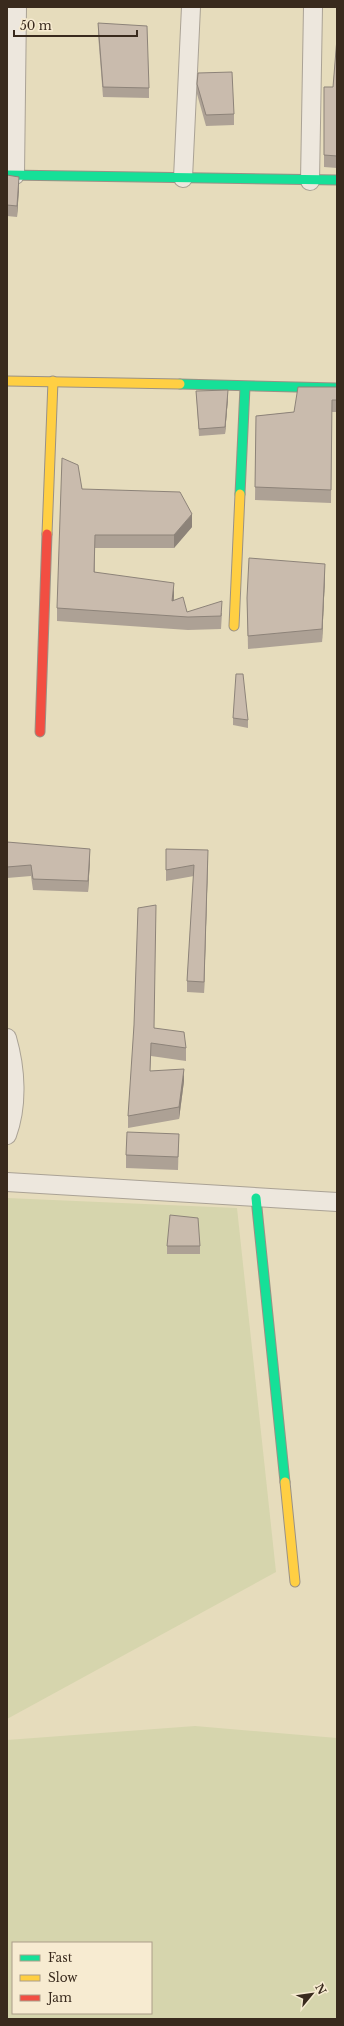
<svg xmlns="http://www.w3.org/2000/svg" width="344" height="2026" viewBox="0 0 344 2026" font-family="'Libre Baskerville',serif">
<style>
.farmland{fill:#e6dcbc;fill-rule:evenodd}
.green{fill:#d6d5ad;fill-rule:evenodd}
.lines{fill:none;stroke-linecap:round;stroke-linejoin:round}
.street-casing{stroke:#aaa295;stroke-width:20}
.fast-casing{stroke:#9a9185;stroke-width:11}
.slow-casing{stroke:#9a9185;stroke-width:11}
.jam-casing{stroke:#9a9185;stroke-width:11}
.street{stroke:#ede7dd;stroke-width:18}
.fast{stroke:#16e098;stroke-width:9}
.slow{stroke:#ffcf43;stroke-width:9}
.jam{stroke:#f24e42;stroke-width:9}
.wall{fill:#ada195}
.shaded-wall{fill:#8d8379}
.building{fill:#c9bbad;stroke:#8d8379}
</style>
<rect width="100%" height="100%" fill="#e6ddcc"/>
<path class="farmland" d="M7,7H337V1829L330,2019H7ZM13,1943H151V2013H13Z"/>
<g class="green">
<polygon points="7,1198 237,1208 276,1572 7,1719"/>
<path d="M195,1726L337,1738V2019H7V1740ZM13,1943H151V2013H13Z"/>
</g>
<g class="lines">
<defs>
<g id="street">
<polyline points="15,175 17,7"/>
<polyline points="183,178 191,7"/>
<polyline points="310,181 313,7"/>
<path d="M7,1038C16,1069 18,1105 7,1135"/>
<polyline points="7,1182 337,1202"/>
</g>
<g id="fast">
<polyline points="7,175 337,180"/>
<polyline points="180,384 337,388"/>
<polyline points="240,494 245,387"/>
<polyline points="256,1198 285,1482"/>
</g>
<g id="slow">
<polyline points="7,381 180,384"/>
<polyline points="47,534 53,381"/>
<polyline points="234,626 240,494"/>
<polyline points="285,1482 295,1582"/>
</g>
<polyline id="jam" points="40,732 47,534"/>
</defs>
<use href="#street" class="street-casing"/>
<use href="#fast" class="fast-casing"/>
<use href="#slow" class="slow-casing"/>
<use href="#jam" class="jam-casing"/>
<use href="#street" class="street"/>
<use href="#fast" class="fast"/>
<use href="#slow" class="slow"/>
<use href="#jam" class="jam"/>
</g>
<g class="wall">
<polygon points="98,23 149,88 149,98 103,97 98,34"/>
<polygon points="337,38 337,168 324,167 324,87 333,87"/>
<polygon points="197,84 234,114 234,125 206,126 197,94"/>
<polygon points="7,175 19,188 17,217 7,216"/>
<polygon points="337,387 337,412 332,412 331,503 255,500 256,416 294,412"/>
<polygon points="196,391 228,398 225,434 199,436"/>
<polygon points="82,489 192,527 174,548 95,548 95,572 174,596 174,600 187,612 222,613 221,629 188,630 57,621 57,608"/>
<polygon points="325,577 322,642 248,649 247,598"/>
<polygon points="233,718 248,720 248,728 233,725"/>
<polygon points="7,842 90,860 88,892 33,890 31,876 7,878"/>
<polygon points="166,849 208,861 204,993 187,992 187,981 194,876 166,881"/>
<polygon points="154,1028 186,1048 186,1061 151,1056 150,1071 184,1081 179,1119 128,1128 128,1116"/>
<polygon points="179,1134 178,1170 126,1168 126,1155"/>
<rect x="167" y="1246" width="33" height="8"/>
</g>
<g class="shaded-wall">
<polygon points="19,177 19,188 17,217 17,206"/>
<polygon points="228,390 228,398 225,434 225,427"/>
<polygon points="192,514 192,527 174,548 174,535"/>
<polygon points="325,564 325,577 322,642 322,629"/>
<polygon points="174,583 174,596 172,614 172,601"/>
<polygon points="90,849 90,860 88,892 88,881"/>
<polygon points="208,850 208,861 204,993 204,982"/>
<polygon points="184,1069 184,1081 179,1119 179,1107"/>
</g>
<g class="building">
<polygon points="98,23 147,26 149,88 103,87"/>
<polygon points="337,38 337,156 324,155 324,87 333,87"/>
<polygon points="232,72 234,114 206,115 197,84 198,73"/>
<polygon points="7,175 19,177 17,206 7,205"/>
<polygon points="298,387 337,387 337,400 332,400 331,490 255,487 256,416 294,412"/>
<polygon points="228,390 225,427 199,429 196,391"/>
<polygon points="62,458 78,465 82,489 180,492 192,514 174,535 95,535 94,572 174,583 172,601 183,597 187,612 222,601 221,616 188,617 57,608"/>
<polygon points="249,558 325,564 322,629 248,636 247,598"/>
<polygon points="236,674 243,674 248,720 233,718"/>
<polygon points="7,842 90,849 88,881 33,879 31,865 7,867"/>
<polygon points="166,849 208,850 204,982 187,981 194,865 166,870"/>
<polygon points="156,905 154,1028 184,1032 186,1048 151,1043 150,1071 184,1069 179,1107 128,1116 134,1025 138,908"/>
<polygon points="127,1132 179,1134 178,1157 126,1155"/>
<polygon points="170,1215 198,1218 200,1246 167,1246"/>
</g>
<rect width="344" height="2026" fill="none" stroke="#392a1d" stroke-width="16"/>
<rect x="12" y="1942" width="140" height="72" fill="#f7ebd1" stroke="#ab9e89"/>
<rect x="20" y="1955" width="20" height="6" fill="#16e098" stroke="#ab9e89"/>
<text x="48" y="1962" font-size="12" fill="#392a1d">Fast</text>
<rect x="20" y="1975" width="20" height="6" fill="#ffcf43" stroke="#ab9e89"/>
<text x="48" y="1982" font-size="12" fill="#392a1d">Slow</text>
<rect x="20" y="1995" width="20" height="6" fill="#f24e42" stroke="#ab9e89"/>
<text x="48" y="2002" font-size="12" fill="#392a1d">Jam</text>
<g transform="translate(312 1994) rotate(61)" stroke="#f7ebd1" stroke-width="3" paint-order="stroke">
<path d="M0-3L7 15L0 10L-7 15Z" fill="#392a1d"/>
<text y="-6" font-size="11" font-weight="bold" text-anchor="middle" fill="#392a1d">N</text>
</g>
<path d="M14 30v6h123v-6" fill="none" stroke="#392a1d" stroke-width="2"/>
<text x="20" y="30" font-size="12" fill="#392a1d" stroke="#f7ebd1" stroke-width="3" paint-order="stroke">50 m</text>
</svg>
